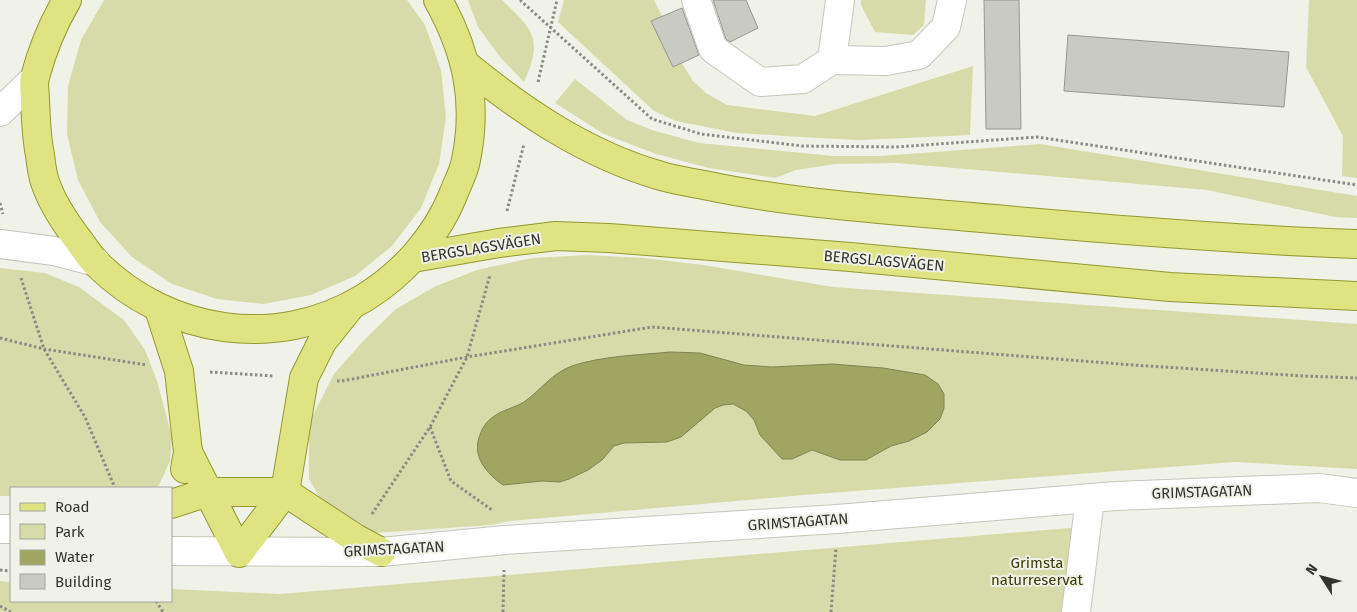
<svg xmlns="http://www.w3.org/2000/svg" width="1357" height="612" viewBox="0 0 1357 612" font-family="'Fira Sans',sans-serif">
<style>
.green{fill:#d6dba9}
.water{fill:#a0a561;stroke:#7f8352}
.building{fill:#c9cac1;stroke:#96978e}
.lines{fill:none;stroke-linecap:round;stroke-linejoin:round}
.minor-casing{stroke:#c5c6bc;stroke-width:30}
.major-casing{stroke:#94992e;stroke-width:30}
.path{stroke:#8a8b85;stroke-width:3;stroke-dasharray:2.5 2.5;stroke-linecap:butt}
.minor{stroke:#fff;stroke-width:28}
.major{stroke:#dfe381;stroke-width:28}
.labels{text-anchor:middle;stroke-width:4;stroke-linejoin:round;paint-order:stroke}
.street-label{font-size:15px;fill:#333330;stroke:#f0f2e8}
.park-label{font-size:15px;fill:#3a3d05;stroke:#f0f2e8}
</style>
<rect width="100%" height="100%" fill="#f0f2e8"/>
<g class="green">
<polygon points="104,0 407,0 425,25 441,70 446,117 439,164 421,208 392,246 355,276 311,295 264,304 217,299 172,284 132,257 100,222 78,180 67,134 68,86 81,40"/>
<path d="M468,0H502C534,30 543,39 524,82L500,57L478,27Z"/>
<polygon points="564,0 654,0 662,16 652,22 673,67 682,63 693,81 706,93 727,105 815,116 973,66 970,135 861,140 818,138 737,133 676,121 654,111 558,22"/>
<polygon points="861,0 926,0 924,25 913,35 875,32 861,5"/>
<polygon points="1309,0 1357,0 1357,178 1342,176 1343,136 1306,67"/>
<polygon points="575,79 627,120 652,130 699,143 833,156 881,156 1040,144 1357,196 1357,218 1335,217 1207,190 897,163 835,164 796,170 775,178 709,168 656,154 604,134 555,103"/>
<polygon points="588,255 644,258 703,265 833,287 1357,324 1357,469 1235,462 804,495 510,521 491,525 375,533 352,526 328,512 309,479 309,423 334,374 365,339 396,309 436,286 477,270 532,258"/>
<polygon points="0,268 45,273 79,287 124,320 145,350 157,381 172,437 170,461 159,485 154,488 11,488 11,496 0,496"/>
<polygon points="1082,527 1075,612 0,612 0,581 11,582 11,601 171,601 171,589 280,594"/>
</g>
<path class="water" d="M670,352L700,353L744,365L772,367L832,364L883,368L925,375L938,384L944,394V408L940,419L927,432L909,441L891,446L866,460H840L812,450L792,459H782L760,435L754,420L746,411L733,404L723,405L715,408L681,437L667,442L624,443L614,446L602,460L588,470L569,479L560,482L542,481L503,485C487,474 471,456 480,435C482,428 487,421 493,417C502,410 514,408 524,402C541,390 552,373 572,366C601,356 640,355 670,352Z"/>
<g class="building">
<polygon points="713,0 746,0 758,28 730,42 726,39"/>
<polygon points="984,0 1019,0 1021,129 986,129"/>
<polygon points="682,8 699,55 673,67 651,21"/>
<polygon points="1068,35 1289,52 1284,107 1064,91"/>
</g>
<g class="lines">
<defs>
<g id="minor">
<polyline points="696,0 713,49 760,82 803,79 832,60 840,0"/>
<polyline points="832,60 886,61 919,55 946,27 952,0"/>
<polyline points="0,112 34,79"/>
<polyline points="0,244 54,251 96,262"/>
<polyline points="0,529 11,529"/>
<polyline points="171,551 381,552 505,540 837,519 1116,496 1319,488 1357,493"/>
<polyline points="1076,612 1090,498"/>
</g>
<g id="major">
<path d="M67,0C54,22 42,51 35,77C33,84 35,92 35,100C36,118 36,136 40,155C41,164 42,173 45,182C52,203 66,224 80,242C85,249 90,257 97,264C168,334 277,351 364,298C403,274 436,237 453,195C457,184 464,172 466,160C478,101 467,52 438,0"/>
<path d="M466,65C524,112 586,154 658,175C673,180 689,182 704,185C784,202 866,208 948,215C1084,227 1221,239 1357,244"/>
<polyline points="413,258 499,243 556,236 609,238 850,257 1170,287 1357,296"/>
<polyline points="159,309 179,371 188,452 185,469"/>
<polyline points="188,452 239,553 285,492 304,378 322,342 350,307"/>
<polyline points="171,504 208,492 285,492 355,538 381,552"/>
</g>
</defs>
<use href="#minor" class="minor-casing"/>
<use href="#major" class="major-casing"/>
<g class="path">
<polyline points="520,0 652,119 701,134 802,146 896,147 1037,137 1357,185"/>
<polyline points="538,82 557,0"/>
<polyline points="0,203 3,214"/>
<polyline points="507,211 524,144"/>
<polyline points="21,278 44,349 85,417 115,488"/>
<polyline points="0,338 44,349 147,365"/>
<polyline points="210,372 274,376"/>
<polyline points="337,381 342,381 467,357 652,327 1133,365 1303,376 1357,378"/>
<polyline points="430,427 451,481 492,510"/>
<polyline points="372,514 430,427 467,357 490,275"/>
<polyline points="0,570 11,571"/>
<polyline points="156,601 163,612"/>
<polyline points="0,606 11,612"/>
<polyline points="503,612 504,570"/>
<polyline points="831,612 836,548"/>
</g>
<use href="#minor" class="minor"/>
<use href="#major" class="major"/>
</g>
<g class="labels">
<g class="street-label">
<text transform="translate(481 248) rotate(-9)" y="5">BERGSLAGSVÄGEN</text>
<text transform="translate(884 261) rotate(5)" y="5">BERGSLAGSVÄGEN</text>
<text transform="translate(1202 492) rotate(-2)" y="5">GRIMSTAGATAN</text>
<text transform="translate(798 522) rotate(-4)" y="5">GRIMSTAGATAN</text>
<text transform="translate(394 549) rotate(-3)" y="5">GRIMSTAGATAN</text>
</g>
<g class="park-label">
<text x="1037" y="568">Grimsta<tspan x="1037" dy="17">naturreservat</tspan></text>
</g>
</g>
<rect x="10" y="487" width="162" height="115" fill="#f0f2e8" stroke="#a4a69e"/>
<rect x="20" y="503" width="25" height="8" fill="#dfe381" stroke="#a4a69e"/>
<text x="55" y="512" font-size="15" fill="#333330">Road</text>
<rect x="20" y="524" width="25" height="15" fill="#d6dba9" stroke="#a4a69e"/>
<text x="55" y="537" font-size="15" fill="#333330">Park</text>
<rect x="20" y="550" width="25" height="15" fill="#a0a561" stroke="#a4a69e"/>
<text x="55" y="562" font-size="15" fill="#333330">Water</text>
<rect x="20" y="574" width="25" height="15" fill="#c9cac1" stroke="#a4a69e"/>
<text x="55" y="587" font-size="15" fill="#333330">Building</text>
<g transform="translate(1322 577) rotate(306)" stroke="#f0f2e8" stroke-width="4" paint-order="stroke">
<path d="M0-4L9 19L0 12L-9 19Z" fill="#333330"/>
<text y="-8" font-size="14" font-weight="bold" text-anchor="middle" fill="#333330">N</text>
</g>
</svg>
